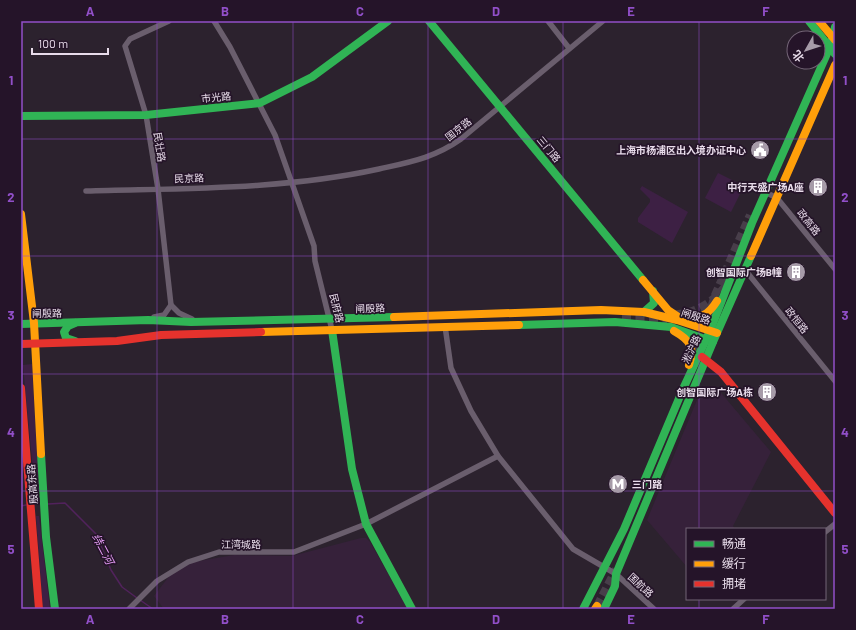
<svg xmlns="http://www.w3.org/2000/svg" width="856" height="630" viewBox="0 0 856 630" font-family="Barlow,'Noto Sans SC',sans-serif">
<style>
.built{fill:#36213a}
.green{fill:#3d2044}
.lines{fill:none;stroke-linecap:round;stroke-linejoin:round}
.stream{stroke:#51225c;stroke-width:1.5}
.secondary-tunnel{stroke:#483e4a;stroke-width:8;stroke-dasharray:8 4;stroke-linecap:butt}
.primary-tunnel{stroke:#483e4a;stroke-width:9;stroke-dasharray:9 4.5;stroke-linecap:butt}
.street{stroke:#6a5e6d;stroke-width:5.5}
.fast{stroke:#30b455;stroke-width:8}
.slow{stroke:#ff9f0a;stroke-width:8}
.jam{stroke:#e5322d;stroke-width:8}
.grid{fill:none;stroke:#914fc8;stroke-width:1;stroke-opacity:0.55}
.labels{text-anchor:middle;stroke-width:3.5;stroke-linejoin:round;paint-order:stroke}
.street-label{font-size:10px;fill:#e8dcea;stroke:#251429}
.poi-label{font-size:10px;font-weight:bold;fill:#e8dcea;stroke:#251429;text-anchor:end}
.water-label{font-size:11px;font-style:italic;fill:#eaa0fb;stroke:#251429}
.neatline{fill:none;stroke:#914fc8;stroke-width:1.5}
.grid-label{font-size:13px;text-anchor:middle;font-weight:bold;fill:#914fc8}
</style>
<rect width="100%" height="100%" fill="#2c222e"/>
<g class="built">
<polygon points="702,388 709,390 717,388 771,452 733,526 735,529 687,529 687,567 647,520"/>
<polygon points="361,538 366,538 370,542 408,609 164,609 154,596 170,575 193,562 234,555 292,556"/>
</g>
<g class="green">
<polygon points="718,173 744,186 731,212 705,198"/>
<polygon points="642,186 688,212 672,243 638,222 638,218 650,202 650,199 640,189"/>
<polygon points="32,364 39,492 35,492 23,365"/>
<polygon points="36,516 39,516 50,609 43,609"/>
</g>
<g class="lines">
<g class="stream">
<polyline points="48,504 65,503 96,534 111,570 122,587 137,598"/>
<polyline points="21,506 26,505"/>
<polyline points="140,600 153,609"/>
</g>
<g class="secondary-tunnel">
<polyline points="697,353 715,295 750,215"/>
<polyline points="597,606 616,569"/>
</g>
<g class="primary-tunnel">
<path d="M674,315C696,314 713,303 726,286"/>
<polyline points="622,319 667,319"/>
</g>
<g class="street">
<polyline points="214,21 230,47 275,135 314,246 315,261 332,330"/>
<polyline points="548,21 569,48"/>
<path d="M86,191C184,188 283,190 379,169C410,162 434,158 461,139L603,21"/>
<polyline points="765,192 777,198 835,269"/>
<polyline points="746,271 835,381"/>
<polyline points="171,305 179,313 192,319"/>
<polyline points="154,317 164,315 171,305 158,189 146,115 125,46 130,39 169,21"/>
<polyline points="445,326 451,368 471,411 498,456 573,549 616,574 654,609"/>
<polyline points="825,532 835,524"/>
<polyline points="129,609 157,581 188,562 219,552 294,552 366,524 498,456"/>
<polyline points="733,609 744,599"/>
</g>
<g class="fast">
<polyline points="429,21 643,280"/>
<polyline points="809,21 835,54"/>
<polyline points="21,116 146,115 260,103 312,77 388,21"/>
<polyline points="644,312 654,303 653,291"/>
<polyline points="75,323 68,326 64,332 66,338 75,341"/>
<polyline points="21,324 148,320 191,322 394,317"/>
<polyline points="519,325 615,322 671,327 713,342 751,256"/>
<polyline points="332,330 352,469 366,524 412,609"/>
<polyline points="710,331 752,223 830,47 835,27"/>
<polyline points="41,454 46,537 55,609"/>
<polyline points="583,609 624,529 683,389 709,333"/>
<polyline points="604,609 615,586 616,574 713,342"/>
</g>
<g class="slow">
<polyline points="819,21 835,40"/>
<polyline points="21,214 34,323 41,454"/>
<polyline points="751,256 835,65"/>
<polyline points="643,280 668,310 683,320"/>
<polyline points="394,317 601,310 644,312 677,320 717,333"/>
<path d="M684,318C700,320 709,314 717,301"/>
<path d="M674,331C690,340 695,347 689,365"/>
<polyline points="261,332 519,325"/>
<polyline points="595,609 597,606"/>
</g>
<g class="jam">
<polyline points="21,344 117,341 161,335 261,332"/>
<polyline points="702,357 721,372 835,513"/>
<polyline points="21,388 39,609"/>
</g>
</g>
<path class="grid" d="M157,21V609M293,21V609M428,21V609M563,21V609M699,21V529M21,139H835M21,256H835M21,374H835M21,491H835M699,599V609"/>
<defs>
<symbol id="civic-disc" viewBox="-11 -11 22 22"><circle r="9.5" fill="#a69ba8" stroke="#251429"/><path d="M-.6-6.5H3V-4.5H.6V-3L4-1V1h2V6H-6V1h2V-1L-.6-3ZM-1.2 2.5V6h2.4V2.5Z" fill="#fff"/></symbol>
<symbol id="building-disc" viewBox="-11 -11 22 22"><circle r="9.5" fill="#a69ba8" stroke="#251429"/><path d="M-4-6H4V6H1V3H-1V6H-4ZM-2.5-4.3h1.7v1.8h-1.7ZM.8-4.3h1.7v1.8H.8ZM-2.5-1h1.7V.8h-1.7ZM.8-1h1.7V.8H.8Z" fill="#fff"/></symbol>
<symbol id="metro-disc" viewBox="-11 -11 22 22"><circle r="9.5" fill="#a69ba8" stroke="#251429"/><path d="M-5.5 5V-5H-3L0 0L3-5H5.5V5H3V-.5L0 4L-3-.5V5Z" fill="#fff"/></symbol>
</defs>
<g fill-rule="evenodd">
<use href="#civic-disc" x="749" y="139" width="22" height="22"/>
<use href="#building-disc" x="807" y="176" width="22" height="22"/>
<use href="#building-disc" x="785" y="261" width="22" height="22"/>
<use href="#building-disc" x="756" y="381" width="22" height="22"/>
<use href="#metro-disc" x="607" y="473" width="22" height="22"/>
</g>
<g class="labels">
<g class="street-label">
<text transform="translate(216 97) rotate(-6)" y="4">市光路</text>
<text transform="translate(458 129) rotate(-38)" y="4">国京路</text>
<text transform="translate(160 147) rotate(81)" y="4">民壮路</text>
<text transform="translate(549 149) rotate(50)" y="4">三门路</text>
<text transform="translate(189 178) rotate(-2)" y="4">民京路</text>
<text transform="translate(809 222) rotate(51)" y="4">政高路</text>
<text transform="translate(337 308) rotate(76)" y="4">民府路</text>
<text transform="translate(370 308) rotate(-2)" y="4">闸殷路</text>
<text transform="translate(47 313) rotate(-1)" y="4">闸殷路</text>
<text transform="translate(696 316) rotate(18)" y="4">闸殷路</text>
<text transform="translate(797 320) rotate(51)" y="4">政恒路</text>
<text transform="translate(691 349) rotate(-65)" y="4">淞沪路</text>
<text transform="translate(32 484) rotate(-94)" y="4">殷高东路</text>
<text x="241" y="548">江湾城路</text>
<text transform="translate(641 585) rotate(43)" y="4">国航路</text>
</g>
<g class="poi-label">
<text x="746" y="154">上海市杨浦区出入境办证中心</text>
<text x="804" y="191">中行天盛广场A座</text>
<text x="782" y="276">创智国际广场B幢</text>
<text x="753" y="396">创智国际广场A栋</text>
<text x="632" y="488" text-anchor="start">三门路</text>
</g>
<g class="water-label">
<text transform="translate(103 549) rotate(62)" y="4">纬二河</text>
</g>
</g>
<rect width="856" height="630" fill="none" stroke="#251429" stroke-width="44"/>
<rect x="686" y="528" width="140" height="72" fill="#251429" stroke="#736476"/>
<rect x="694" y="541" width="20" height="6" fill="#30b455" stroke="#736476"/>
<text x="722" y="548" font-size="12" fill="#e8dcea">畅通</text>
<rect x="694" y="561" width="20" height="6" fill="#ff9f0a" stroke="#736476"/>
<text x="722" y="568" font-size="12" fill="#e8dcea">缓行</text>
<rect x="694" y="581" width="20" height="6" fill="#e5322d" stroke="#736476"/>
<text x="722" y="588" font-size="12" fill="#e8dcea">拥堵</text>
<g transform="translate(806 50) rotate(231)"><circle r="19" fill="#251429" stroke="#736476"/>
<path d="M0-3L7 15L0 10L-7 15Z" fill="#a69ba8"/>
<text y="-6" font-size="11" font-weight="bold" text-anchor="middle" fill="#e8dcea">北</text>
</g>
<path d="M32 48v6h76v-6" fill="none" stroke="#e8dcea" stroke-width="2"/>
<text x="38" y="48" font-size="12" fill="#e8dcea" stroke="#251429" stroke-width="3" paint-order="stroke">100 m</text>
<rect x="22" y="22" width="812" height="586" class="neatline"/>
<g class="grid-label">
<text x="90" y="16">A</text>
<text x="225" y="16">B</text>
<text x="360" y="16">C</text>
<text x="496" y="16">D</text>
<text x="631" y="16">E</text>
<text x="766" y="16">F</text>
<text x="11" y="85">1</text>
<text x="845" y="85">1</text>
<text x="11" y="202">2</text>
<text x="845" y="202">2</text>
<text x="11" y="320">3</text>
<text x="845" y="320">3</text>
<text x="11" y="437">4</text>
<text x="845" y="437">4</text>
<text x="11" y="554">5</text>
<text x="845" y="554">5</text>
<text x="90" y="624">A</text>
<text x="225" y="624">B</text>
<text x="360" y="624">C</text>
<text x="496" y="624">D</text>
<text x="631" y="624">E</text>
<text x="766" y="624">F</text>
</g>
</svg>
